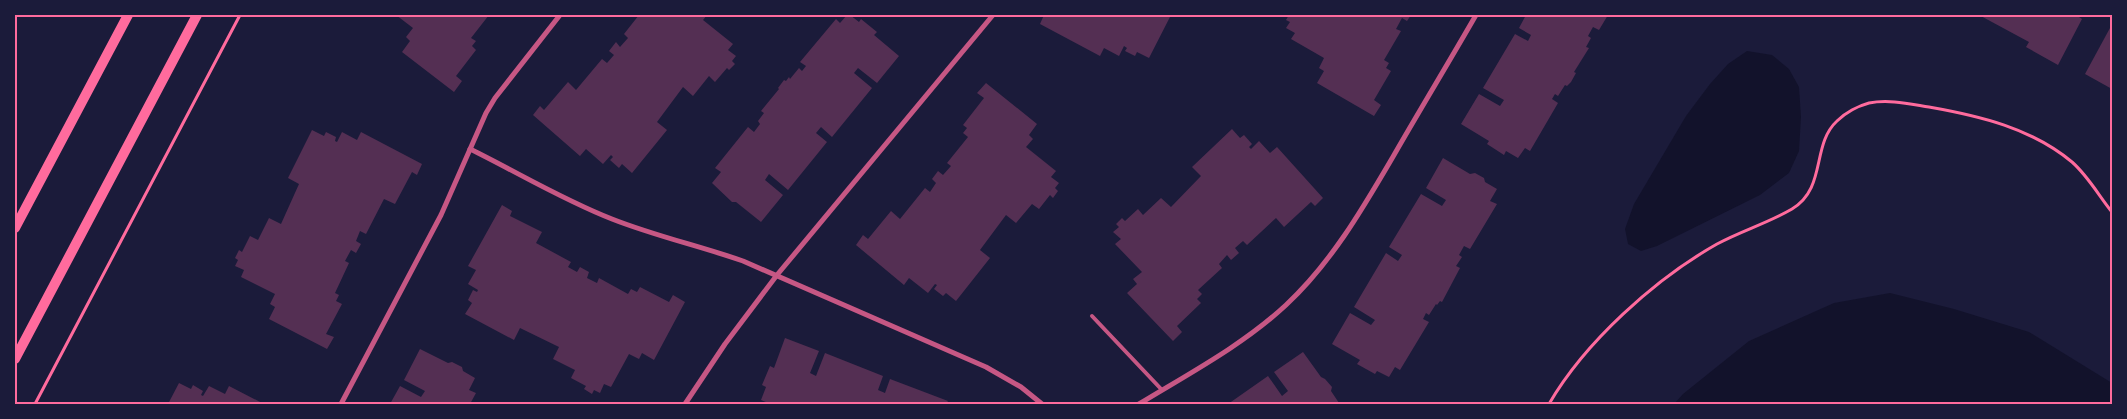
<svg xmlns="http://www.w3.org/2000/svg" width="2127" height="419" viewBox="0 0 2127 419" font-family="Ubuntu,sans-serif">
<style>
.water{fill:#12122b}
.building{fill:#542f53}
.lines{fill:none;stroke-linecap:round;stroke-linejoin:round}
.path{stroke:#ff6b9d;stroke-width:3}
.service{stroke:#c65784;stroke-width:4}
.minor{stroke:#c65784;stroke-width:5}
.secondary{stroke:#ff6b9d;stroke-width:10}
.neatline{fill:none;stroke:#ff6b9d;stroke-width:2}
</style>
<rect width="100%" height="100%" fill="#1b1b3a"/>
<g class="water">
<polygon points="1747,51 1772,55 1789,69 1799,87 1801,117 1799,151 1789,173 1760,195 1657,246 1641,251 1628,244 1625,229 1634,204 1686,116 1710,84 1728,64"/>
<polygon points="1890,293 1954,309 2029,332 2112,383 2112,404 1674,404 1683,394 1749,341 1834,303"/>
</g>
<g class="building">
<polygon points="396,15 489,15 471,38 476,41 472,46 476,50 456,76 462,81 454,92 402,52 410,41 406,37 413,28"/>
<polygon points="639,15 707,15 703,20 733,44 728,50 736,56 732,61 735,64 729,70 727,68 715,82 709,76 693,96 683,87 657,122 667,130 632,173 622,164 619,168 610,160 613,157 611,155 603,164 586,149 580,156 533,115 540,106 544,110 568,82 576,90 602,59 607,63 614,55 609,51 616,42 620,47 628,38 624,34"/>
<polygon points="847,15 850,15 859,22 861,19 877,32 874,35 899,56 877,83 858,68 854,73 872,88 832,137 821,127 816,133 827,142 788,190 769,174 765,180 783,195 761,222 736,202 732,202 712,183 721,172 715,168 748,127 754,132 760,124 758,121 764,113 761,111 779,89 778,88 784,80 786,81 789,77 790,79 799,68 802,71 806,66 800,62 836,19 840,23"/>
<polygon points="1044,15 1050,16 1171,15 1149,58 1137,52 1135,56 1125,51 1127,48 1124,46 1119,56 1104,48 1100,56 1040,24"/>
<polygon points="1289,15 1411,15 1407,21 1402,18 1396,29 1401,31 1384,60 1389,63 1386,68 1391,71 1374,100 1381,105 1374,116 1317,83 1324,71 1319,68 1324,58 1291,39 1295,33 1286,28 1290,22 1286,20"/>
<polygon points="1526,15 1608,15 1599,30 1593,27 1588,36 1591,38 1586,47 1589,48 1574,72 1576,73 1571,82 1567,86 1565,85 1558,96 1555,94 1552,99 1558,103 1530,151 1525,148 1518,158 1506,151 1504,155 1487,144 1489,141 1461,124 1479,94 1500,106 1504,100 1483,88 1515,34 1528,41 1531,35 1519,28"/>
<polygon points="1979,15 2076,15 2082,19 2058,65 2026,47 2029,42"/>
<polygon points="2110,28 2112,29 2112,89 2085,74"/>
<polygon points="986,83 1037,124 1029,135 1033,139 1026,147 1056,171 1051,177 1059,183 1055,188 1058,191 1053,198 1050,195 1039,209 1032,204 1016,223 1006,215 980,250 990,258 956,301 946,293 943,296 934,289 937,285 935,284 928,293 909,278 904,285 856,245 863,235 868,239 891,211 900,219 925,188 930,192 936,183 932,179 938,171 943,175 951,166 947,163 968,137 963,133 967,128 963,125 984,98 977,93"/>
<polygon points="1232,129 1240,138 1244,135 1252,144 1249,147 1251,149 1259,141 1270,153 1277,147 1323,198 1315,206 1311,202 1284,227 1276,218 1247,245 1243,241 1235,248 1239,253 1231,260 1227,255 1219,264 1222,268 1198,290 1202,294 1197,299 1201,303 1177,326 1182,332 1173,341 1127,293 1137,284 1133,279 1142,272 1115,244 1121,239 1113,232 1119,227 1116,224 1122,218 1125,221 1138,209 1143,215 1161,198 1171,207 1201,176 1192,167"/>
<polygon points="312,130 324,136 326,132 336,137 335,141 337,142 342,132 357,140 361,132 422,164 417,175 412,172 395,204 384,199 366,234 360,231 356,241 361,244 356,253 351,250 345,261 349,263 335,293 339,295 336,301 342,304 326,334 334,337 327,349 269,319 275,307 270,304 275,294 241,277 244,270 235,266 238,260 235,258 239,250 242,252 250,236 258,240 269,218 281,224 299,184 288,178"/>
<polygon points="1443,158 1470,174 1475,173 1484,178 1485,182 1497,189 1490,201 1497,204 1470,249 1464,246 1459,255 1462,257 1456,266 1460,268 1442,302 1440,301 1437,305 1436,304 1429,315 1426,313 1423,319 1429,322 1400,370 1395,367 1389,377 1377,371 1375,374 1357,364 1360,360 1332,344 1350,313 1371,325 1375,320 1354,307 1386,253 1398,261 1402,255 1389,247 1421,194 1442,206 1446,200 1426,188"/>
<polygon points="502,205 512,211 510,216 542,232 536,243 571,262 568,267 577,272 580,267 589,272 587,278 597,283 599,278 628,294 631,289 637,292 640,287 669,302 673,295 685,302 654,360 642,353 639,359 629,354 611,387 604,384 600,393 594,390 592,394 584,389 586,386 571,378 575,370 553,359 559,347 520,328 514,340 465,314 472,303 468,300 473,290 477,292 478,290 468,284 476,270 468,266"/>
<polygon points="785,338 819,351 810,373 816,376 825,353 883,376 878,390 885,393 890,379 948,401 946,404 771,404 761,400 766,387 762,385 770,366 774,368"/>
<polygon points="420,349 448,363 452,362 462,367 463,371 475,378 469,390 476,393 470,404 390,404 400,386 421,397 425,391 404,380"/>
<polygon points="1303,352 1321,377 1325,379 1332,387 1331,391 1339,403 1228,404 1268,376 1282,396 1288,391 1274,372"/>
<polygon points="179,383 191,389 193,385 203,391 201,395 203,396 209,386 225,394 229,386 264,404 168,404"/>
</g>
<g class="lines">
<g class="path">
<polyline points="35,404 240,15"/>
<path d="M1549,404C1585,342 1655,279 1717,244C1741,231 1768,223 1792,209C1827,188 1811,145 1837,121C1845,113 1858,106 1869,103C1889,99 1910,104 1929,107C1980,116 2031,128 2072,162C2088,176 2099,196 2112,212"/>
</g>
<polyline class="service" points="1092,316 1162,390"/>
<g class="minor">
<path d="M470,149C517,172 563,200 612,219C655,236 700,246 743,261L986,367L1021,387L1042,404"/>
<polyline points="341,404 441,215 486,113 495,98 560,15"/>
<polyline points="685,404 725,344 777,275 993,15"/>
<path d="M1139,404C1190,373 1243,345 1286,305C1332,262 1363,208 1394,155C1421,108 1449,62 1476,15"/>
</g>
<g class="secondary">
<polyline points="15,228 128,15"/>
<polyline points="15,359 197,15"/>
</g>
</g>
<rect width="2127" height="419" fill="none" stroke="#1b1b3a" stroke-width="32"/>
<rect x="16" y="16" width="2095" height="387" class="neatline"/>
</svg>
